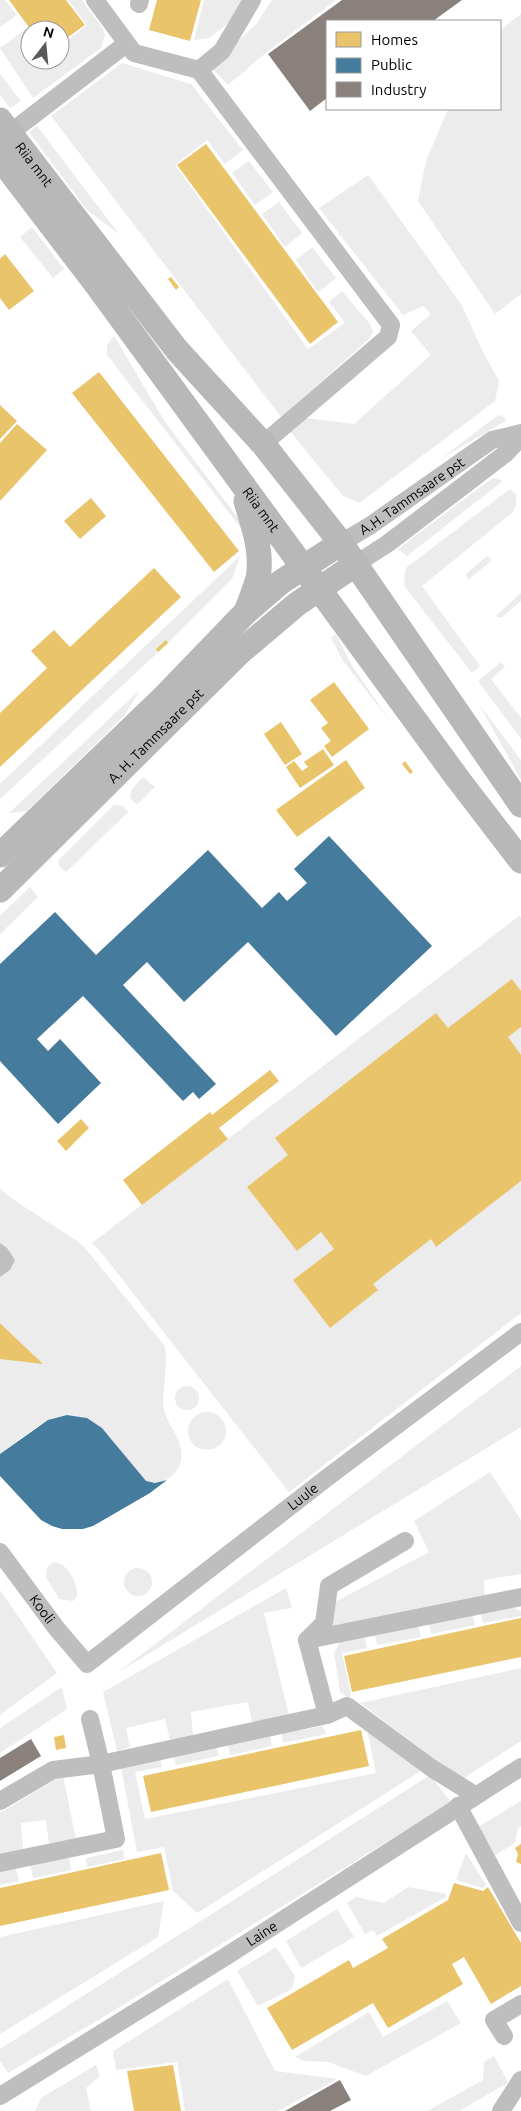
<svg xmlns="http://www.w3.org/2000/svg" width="521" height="2111" viewBox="0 0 521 2111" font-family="Ubuntu,sans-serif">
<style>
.green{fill:#ececec}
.water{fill:#bfbfbf}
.homes{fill:#e9c46a}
.public{fill:#457b9d}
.industry{fill:#8a817c}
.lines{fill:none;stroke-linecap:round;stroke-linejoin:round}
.street{stroke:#bebebe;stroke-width:18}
.secondary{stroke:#b8b8b8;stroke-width:25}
.labels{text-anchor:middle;stroke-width:5;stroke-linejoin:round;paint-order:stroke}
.street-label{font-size:14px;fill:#000;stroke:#fff}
</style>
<rect width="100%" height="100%" fill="#fff"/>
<g class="green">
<polygon points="0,0 5,0 17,15 0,27"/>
<polygon points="68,0 82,0 103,29 105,36 101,48 33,98 0,48 26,29 30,33 30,60 60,60 60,46 87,25"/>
<polygon points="204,0 248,0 240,14 209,38 194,40"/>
<polygon points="272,0 336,0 267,52 228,85 211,67 257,23"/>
<polygon points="521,14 521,294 495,314 418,201 426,161 448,109 500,109 500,30"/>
<polygon points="122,63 191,84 243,150 225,164 207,140 175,165 308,349 345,323 329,302 342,291 370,324 373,332 368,340 281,417 51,116"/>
<polygon points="0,74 21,101 10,108 0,95"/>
<polygon points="37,126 119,234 87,210 29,132"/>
<polygon points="249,161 273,192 255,205 232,173"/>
<polygon points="368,175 461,304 484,354 499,381 495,401 359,503 342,495 290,431 305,418 354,424 431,355 411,331 431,314 423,306 403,315 319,208"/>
<polygon points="279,202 302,233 285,247 262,214"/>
<polygon points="32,227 64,269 53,278 20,237"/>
<polygon points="312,247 336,278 318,292 296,260"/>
<polygon points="114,336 165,422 241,522 244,532 107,355 107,345"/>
<polygon points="498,415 504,417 506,421 442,458"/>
<polygon points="496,478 503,481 407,556 398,549 491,479"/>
<polygon points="510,489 516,495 516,505 512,513 422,586 480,666 472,673 405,587 404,576 407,567"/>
<polygon points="240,556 232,579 169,642 0,799 0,784"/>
<polygon points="487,556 492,560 468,580 466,574"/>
<polygon points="521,593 521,601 501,618 496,616"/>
<polygon points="336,634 351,664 392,724 341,658 331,637"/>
<polygon points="501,662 505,667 491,679 521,718 521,739 478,681"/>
<polygon points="140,690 124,716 27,811 9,813"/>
<polygon points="479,704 521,760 521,780"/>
<polygon points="143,777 155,787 137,805 130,798 131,790"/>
<polygon points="114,805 123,806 128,812 66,872 60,867 58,861"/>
<polygon points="30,887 38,897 0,934 0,916"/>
<polygon points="519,916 521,918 521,1313 289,1492 100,1251 92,1243"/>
<path d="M0,1189L17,1202L77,1241L85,1248L164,1345C169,1364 163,1383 163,1402C164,1429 196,1446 174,1474C166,1482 156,1484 146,1481C132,1469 123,1452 112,1439C73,1391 37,1426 0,1454Z"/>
<polygon points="521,1366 521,1427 117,1673"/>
<circle cx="187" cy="1398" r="12"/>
<circle cx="207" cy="1431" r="19"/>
<polygon points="490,1472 521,1520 521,1574 484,1580 485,1597 332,1627 335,1602 429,1552 414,1521"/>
<path d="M53,1562C67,1562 78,1583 77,1596L73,1601L59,1599L46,1577L47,1568Z"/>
<circle cx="138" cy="1582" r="14"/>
<polygon points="286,1588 292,1608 264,1613 289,1715 252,1722 248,1702 191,1712 193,1735 170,1740 165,1719 126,1728 130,1747 117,1751 103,1692"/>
<polygon points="0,1590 57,1673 0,1715"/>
<polygon points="512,1607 521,1611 521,1616 483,1623 481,1614"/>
<polygon points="472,1613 475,1625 431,1634 429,1622"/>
<polygon points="418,1624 421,1637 377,1645 375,1634"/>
<polygon points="364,1635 367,1648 342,1653 351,1695 349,1698 340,1692 334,1653 340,1642"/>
<polygon points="521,1668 521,1741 462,1779 360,1703"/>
<polygon points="62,1687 67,1709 0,1753 0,1728"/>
<polygon points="292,1726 303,1730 323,1726 326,1734 283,1743 281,1728"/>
<polygon points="367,1729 424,1769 197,1913 173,1891 164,1847 137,1852 121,1767 160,1755 162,1767 135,1772 145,1819 376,1773"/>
<polygon points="269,1731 272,1746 230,1755 227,1740"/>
<polygon points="215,1742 219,1756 176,1765 173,1751"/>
<polygon points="63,1775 76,1840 49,1844 46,1820 21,1823 23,1850 0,1855 0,1813"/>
<polygon points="430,1775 451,1802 105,2016 8,2073 0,2061 0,2049"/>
<polygon points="521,1801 521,1826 518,1828 515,1843 495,1855 478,1827"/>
<polygon points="123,1850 124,1859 87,1867 86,1858"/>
<polygon points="466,1853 486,1885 483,1888 456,1880"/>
<polygon points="69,1856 71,1870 33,1878 30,1863"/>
<polygon points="15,1865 19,1881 0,1885 0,1869"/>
<polygon points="408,1887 446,1894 446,1897 377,1936 373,1930 365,1934 347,1903 356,1897 384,1903"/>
<polygon points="164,1901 158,1937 0,2034 0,1937"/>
<polygon points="337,1909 354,1937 301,1968 286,1941"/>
<polygon points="276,1947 295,1976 292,1989 258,2006 237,1971"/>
<polygon points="228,1979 275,2071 337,2079 278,2111 185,2111 177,2062 116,2070 113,2051"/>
<polygon points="447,2001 461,2023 366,2076 328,2062 304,2061 295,2057 369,2012 383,2037"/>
<polygon points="494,2056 508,2082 506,2084 459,2111 427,2111 483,2080 484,2062"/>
<polygon points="96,2065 100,2076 86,2088 91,2111 35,2111 41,2098"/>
</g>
<polygon class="water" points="0,1243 7,1248 15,1260 10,1270 0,1277"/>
<g class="homes">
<polygon points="9,0 66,0 85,25 60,43 60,30 31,30"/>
<polygon points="157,0 201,0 190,41 149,30"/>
<polygon points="206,144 338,322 310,344 177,165"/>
<polygon points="5,254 34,291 9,310 0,298 0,259"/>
<polygon points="171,277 179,287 176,290 168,279"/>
<polygon points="99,372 239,551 214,572 72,393"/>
<polygon points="0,405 17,421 0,439"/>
<polygon points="17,424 47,450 0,501 0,443"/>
<polygon points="91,498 106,516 80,539 64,521"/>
<polygon points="154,568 181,597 0,767 0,713 47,668 31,651 54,630 70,647"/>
<polygon points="166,640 168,643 158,652 156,649"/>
<polygon points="334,682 369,729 332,757 324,746 331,741 321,728 328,723 310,700"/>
<polygon points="281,722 302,754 285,765 264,734"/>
<polygon points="323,749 334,765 300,788 286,767 294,761 302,771 308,767 304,762"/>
<polygon points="346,760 365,788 297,837 276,810"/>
<polygon points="405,761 413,772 410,774 402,764"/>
<polygon points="512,979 521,991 521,1027 508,1037 521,1055 521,1181 436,1247 431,1239 373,1284 378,1290 330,1328 293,1280 334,1249 321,1232 297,1251 247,1187 288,1155 275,1138 436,1013 448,1028"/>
<polygon points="270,1070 279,1081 219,1128 228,1139 142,1205 123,1180 210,1112 212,1115"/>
<polygon points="81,1119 89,1128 66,1151 57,1141"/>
<polygon points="0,1323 5,1328 43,1364 0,1359"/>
<polygon points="521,1618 521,1657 352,1692 344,1656"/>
<polygon points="361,1730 369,1766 151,1812 143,1776"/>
<polygon points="64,1735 66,1748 56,1750 54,1737"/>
<polygon points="521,1844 521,1864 516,1862 518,1854 515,1848"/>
<polygon points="161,1853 169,1890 0,1926 0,1888"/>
<polygon points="454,1883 483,1891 488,1887 521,1943 521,1986 491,2004 464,1957 452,1964 448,1957 463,1984 388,2028 373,2003 292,2050 267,2008 349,1960 353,1968 388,1948 382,1939 448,1900"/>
<polygon points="173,2065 181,2111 134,2111 127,2071"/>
</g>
<g class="public">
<polygon points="329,836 432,946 336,1036 248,942 184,1002 147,962 123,985 216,1084 199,1099 193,1092 183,1101 83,996 37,1039 48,1051 60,1039 101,1083 58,1124 0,1061 0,964 55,912 96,955 208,850 262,908 279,892 287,901 307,883 294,869"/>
<polygon points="67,1415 87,1418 102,1428 146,1481 155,1483 167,1480 150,1493 93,1526 83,1529 62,1529 52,1526 41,1520 0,1476 0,1454 48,1420"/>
</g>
<g class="industry">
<polygon points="342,0 462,0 433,21 327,21 327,98 310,111 268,54"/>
<polygon points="31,1739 41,1756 0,1781 0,1758"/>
<polygon points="340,2080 351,2100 330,2111 285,2111"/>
</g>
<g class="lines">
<g class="street">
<polyline points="95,0 134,53 199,70"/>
<polyline points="252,0 222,51 199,70 391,325 388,337 263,444"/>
<polyline points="139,4 140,0"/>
<polyline points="2,139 126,44"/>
<path id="s1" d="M341,543L371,525L492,440L521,433"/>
<polyline points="356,564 387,544 505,454 521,437"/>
<path id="s2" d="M0,1552L57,1629L87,1664L328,1477L521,1332"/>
<polyline points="307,1640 521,1597"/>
<polyline points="327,1715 347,1706 433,1769 475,1795"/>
<polyline points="0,1801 53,1770 101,1764 90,1719"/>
<polyline points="458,1806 521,1923"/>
<polyline points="0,1863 116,1839 101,1764 327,1715 307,1640 324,1623 329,1586 405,1541"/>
<polyline points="504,2036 494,2020 521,2004"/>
<path id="s3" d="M0,2096L225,1957L521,1767"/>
<polyline points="501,2111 521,2080"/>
</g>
<g class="secondary">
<path id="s4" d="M0,120L177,350L263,444L341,543L521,805"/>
<path id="s5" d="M0,158L96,284L458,779L521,861"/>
<path d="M246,612C250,601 255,589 258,578C263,551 253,526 246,501"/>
<polyline points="0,855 165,696 246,612 281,582 341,543"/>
<path id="s6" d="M0,890L239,653L297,604L356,564"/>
</g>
</g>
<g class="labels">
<g class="street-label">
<text dy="5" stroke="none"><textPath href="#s4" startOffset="56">Riia mnt</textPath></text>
<text dy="5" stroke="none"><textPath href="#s1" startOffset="85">A.H. Tammsaare pst</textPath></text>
<text dy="5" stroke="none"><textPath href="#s5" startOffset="438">Riia mnt</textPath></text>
<text dy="5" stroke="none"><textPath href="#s6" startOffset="219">A. H. Tammsaare pst</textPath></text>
<text dy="5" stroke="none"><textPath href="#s2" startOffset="415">Luule</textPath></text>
<text dy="5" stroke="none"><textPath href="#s2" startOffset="71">Kooli</textPath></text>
<text dy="5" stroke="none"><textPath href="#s3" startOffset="308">Laine</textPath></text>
</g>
</g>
<rect x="326" y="20" width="175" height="90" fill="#ffffff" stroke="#999999"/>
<rect x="336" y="32" width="25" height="15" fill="#e9c46a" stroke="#999999"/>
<text x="371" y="45" font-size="15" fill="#000000">Homes</text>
<rect x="336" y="58" width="25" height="15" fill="#457b9d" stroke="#999999"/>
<text x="371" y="70" font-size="15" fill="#000000">Public</text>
<rect x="336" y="82" width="25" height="15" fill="#8a817c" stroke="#999999"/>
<text x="371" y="95" font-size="15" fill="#000000">Industry</text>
<g transform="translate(45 45) rotate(16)"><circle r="24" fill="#ffffff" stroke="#999999"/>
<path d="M0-4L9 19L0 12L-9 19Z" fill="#595959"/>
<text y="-8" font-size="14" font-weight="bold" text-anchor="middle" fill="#000000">N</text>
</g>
</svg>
